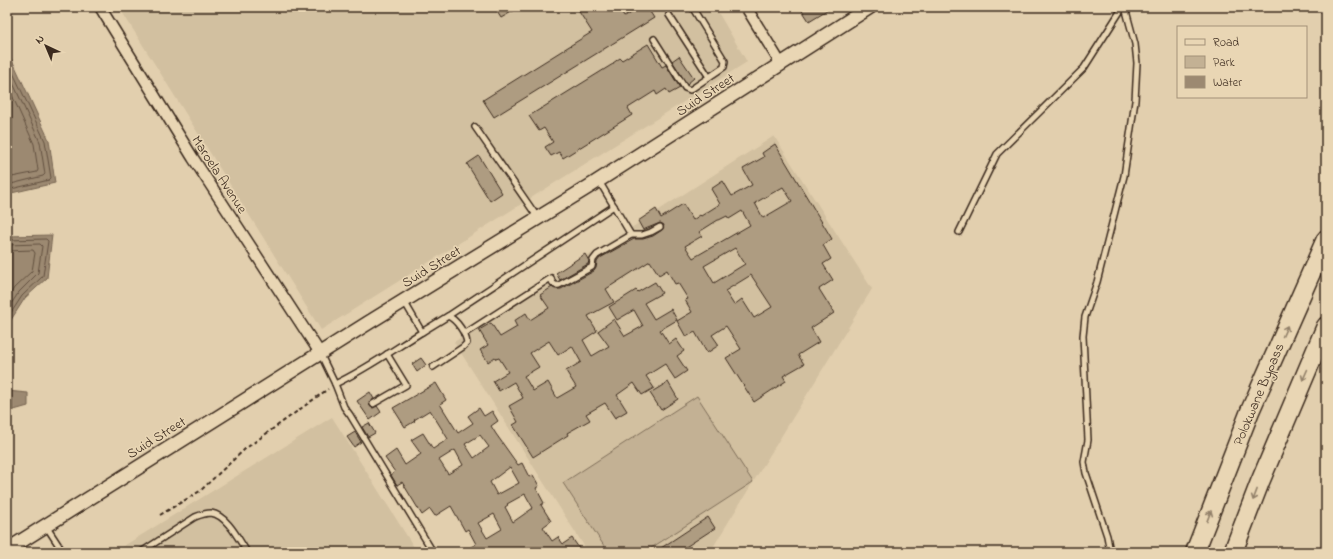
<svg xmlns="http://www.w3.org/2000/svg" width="1333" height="559" viewBox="0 0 1333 559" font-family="'Indie Flower',sans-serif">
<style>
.built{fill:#d2c0a0}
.green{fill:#c3b194;stroke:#7f6e59}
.water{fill:#9c8971;stroke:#756350}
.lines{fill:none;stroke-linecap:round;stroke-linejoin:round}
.shore{stroke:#62503f;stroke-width:1}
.building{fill:#ae9c81;stroke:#3b2a1e;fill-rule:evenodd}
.service-casing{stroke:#3b2a1e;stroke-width:8}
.minor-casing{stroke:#3b2a1e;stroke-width:13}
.tertiary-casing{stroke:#3b2a1e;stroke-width:16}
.motorway-casing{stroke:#3b2a1e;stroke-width:21}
.path{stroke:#3b2a1e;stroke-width:2;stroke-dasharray:4 3;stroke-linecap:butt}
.service{stroke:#e9d6b4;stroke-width:5}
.minor{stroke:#e9d6b4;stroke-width:10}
.tertiary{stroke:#e9d6b4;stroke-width:13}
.motorway{stroke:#e9d6b4;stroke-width:18}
.oneway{stroke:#928069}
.labels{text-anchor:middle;stroke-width:3;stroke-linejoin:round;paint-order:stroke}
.street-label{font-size:14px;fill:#3b2a1e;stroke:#e9d6b4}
</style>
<rect width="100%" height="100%" fill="#e2cfae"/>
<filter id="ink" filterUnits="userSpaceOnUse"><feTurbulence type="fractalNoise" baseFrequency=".025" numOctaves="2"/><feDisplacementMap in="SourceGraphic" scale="8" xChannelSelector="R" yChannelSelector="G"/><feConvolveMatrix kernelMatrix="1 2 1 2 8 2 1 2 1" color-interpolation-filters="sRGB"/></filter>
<g filter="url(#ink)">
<g class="built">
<polygon points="119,7 715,7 747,62 321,330"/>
<polygon points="774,136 872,289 710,552 588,552 454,342"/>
<polygon points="332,417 417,552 114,552"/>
</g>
<polygon class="green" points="697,396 753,482 645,552 608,552 563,483"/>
<g class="water">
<polygon points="7,52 14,64 49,140 55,183 7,194"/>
<polygon points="52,235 47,278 25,298 7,326 7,236"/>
<polygon points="7,391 28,393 28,406 7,412"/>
</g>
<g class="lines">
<g class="shore">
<polyline points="7,60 45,141 51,178 49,180 7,190"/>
<polyline points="7,70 40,142 45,174 43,176 7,185"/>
<polyline points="7,84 34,144 38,170 37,172 7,178"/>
<polyline points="7,240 46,239 48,241 43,276 22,296 7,319"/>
<polyline points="7,245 40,244 42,246 38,273 19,292 7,310"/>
<polyline points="7,251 33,250 35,253 32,271 14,288 7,299"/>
</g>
</g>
<g class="building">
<polygon points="494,7 520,7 501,18"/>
<polygon points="576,7 618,7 624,17 640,7 647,7 654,18 494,117 483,100 592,32"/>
<polygon points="800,7 832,7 809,21"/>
<polygon points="648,44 662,67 666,65 680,88 669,94 666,89 657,95 655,91 628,108 632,115 563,158 559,152 551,156 545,147 553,142 544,128 539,131 529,116 613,64 613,63 620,58 622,60"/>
<polygon points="679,56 694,78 687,84 672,61"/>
<path d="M775,144L832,239L823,245L831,259L823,264L833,280L819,289L834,313L811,328L819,342L798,355L804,364L783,376L786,381L754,402L726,358L741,349L726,326L712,335L719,345L707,353L695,332L686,337L677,321L692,312L685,300L688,299L678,283L675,284L667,270L659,275L650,261L606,289L614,302L588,316L597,331L583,340L592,356L609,346L598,331L614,319L625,336L643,326L634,310L617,320L609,307L636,290L638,292L655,282L662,293L644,303L654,319L671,309L677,320L660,330L669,344L676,339L684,351L677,356L687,371L675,379L665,364L646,376L654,388L642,395L634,383L617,395L627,411L615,418L605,403L586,414L590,420L567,433L568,435L533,457L513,425L518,422L509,406L523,398L514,382L499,391L493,381L508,372L499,358L496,359L495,357L488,362L480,350L488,345L479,330L491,323L500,337L517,327L514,321L526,313L530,320L549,308L540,295L552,287L555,289H561L594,271L596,268L597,262L600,258L634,239H643L653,236L662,230L664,225L660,223L643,230L638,221L656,209L661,218L683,204L693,220L700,215L701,216L720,204L711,189L723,181L732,196L752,185L743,169L764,157L762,153ZM783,187L792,201L763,218L755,203ZM742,211L750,225L693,258L685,246L702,236L699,232L718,220H719L727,216L729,219ZM735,248L745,264L714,283L704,266ZM751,275L772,307L754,318L742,299L734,305L725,291ZM549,341L558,355L572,346L581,362L566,371L576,387L557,398L548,382L533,391L524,376L539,367L530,353Z"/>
<polygon points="479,156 502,193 490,201 467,164"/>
<polygon points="585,254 589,261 588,264 560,280 556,273"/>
<polygon points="421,358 426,365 417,372 412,364"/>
<polygon points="668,382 678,399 661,410 650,393"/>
<path d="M436,383L446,400L440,404L458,433L473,423L468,416L479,408L484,416L492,411L498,421L491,426L496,434L518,465L522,463L529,477L533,475L539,486L536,488L544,503L541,505L551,521L543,527L552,541L558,537L563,544L572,538L579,548L573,552H463L476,544L468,529L465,531L451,506L435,516L430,509L422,515L402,482L397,485L391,475L395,472L385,458L396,450L405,465L421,454L411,440L423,433L433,449L448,439L430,410L414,420L415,421L405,427L393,408ZM480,435L489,447L474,458L465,444ZM455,450L463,465L448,474L439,460ZM510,467L519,483L497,495L490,482ZM525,494L533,508L513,522L505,507L508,505L507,504ZM494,514L502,529L487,538L478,523Z"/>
<polygon points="370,392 374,399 369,402 370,406 373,408 377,406 381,412 370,420 357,401"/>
<polygon points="369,423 375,433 368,437 362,427"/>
<polygon points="355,432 361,442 354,447 347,437"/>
<polygon points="708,517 715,528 678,552 655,552"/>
</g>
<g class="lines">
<defs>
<g id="service">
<polyline points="669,15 709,77"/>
<polyline points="654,39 685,88 690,90 724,67 725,61 692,7"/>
<polyline points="475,127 538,218"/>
<polyline points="599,181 631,235"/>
<polyline points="959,232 997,154 1084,68 1123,7"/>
<polyline points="448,316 614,206"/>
<path d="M422,332L448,316C457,320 466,334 467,343L463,347L433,367"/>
<path d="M464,334L551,278C552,283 554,286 559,285L592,267L593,260L597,255L631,235H642L651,232L660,227"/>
<path d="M320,353L335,384C365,370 393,350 422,332L404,301"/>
<polyline points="335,384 344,407 350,415 433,552"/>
<polyline points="373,404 406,385 387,354"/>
<polyline points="46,526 63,552"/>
<path d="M141,552L195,517C200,515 206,513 211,513C227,515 239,540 247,552"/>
<polyline points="1110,552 1107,536 1086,473 1084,462 1088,440 1083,336 1085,317 1097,282 1124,176 1135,101 1137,63 1135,44 1125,7"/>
</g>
<g id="minor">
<polyline points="100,7 193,158 320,353"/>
<polyline points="746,7 781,64"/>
</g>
<polyline id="tertiary" points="7,550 368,323 590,186 870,7"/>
<g id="motorway">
<polyline points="1195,552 1250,411 1326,239"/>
<polyline points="1233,552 1260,482 1326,326"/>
</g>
</defs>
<use href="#service" class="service-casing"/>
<use href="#minor" class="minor-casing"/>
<use href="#tertiary" class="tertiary-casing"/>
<use href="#motorway" class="motorway-casing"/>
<polyline class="path" points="160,515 200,491 245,449 328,389"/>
<use href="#service" class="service"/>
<use href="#minor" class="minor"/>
<use href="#tertiary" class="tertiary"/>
<use href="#motorway" class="motorway"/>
</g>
<defs><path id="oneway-shaft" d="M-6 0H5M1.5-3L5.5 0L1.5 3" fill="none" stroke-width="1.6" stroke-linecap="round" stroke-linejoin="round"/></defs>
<g class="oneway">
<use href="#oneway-shaft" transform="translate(1285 331) rotate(-66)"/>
<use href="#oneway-shaft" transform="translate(1305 375) rotate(114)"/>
<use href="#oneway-shaft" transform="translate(1255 495) rotate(111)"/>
<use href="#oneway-shaft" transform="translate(1209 516) rotate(-69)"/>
</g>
</g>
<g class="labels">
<g class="street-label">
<text transform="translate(705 94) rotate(-33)" y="5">Suid Street</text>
<text transform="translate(220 174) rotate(57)" y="5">Maroela Avenue</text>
<text transform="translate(431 266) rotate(-32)" y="5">Suid Street</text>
<text transform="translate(1258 394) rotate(-67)" y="5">Polokwane Bypass</text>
<text transform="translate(156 437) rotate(-32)" y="5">Suid Street</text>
</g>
</g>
<rect width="1333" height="559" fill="none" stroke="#e9d6b4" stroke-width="24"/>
<rect x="12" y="12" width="1309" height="535" fill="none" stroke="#3b2a1e" stroke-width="1.5" filter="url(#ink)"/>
<rect x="1177" y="26" width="130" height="72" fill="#e9d6b4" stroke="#a39178"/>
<rect x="1185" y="39" width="20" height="6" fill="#e9d6b4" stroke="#a39178"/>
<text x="1213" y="46" font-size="12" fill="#3b2a1e">Road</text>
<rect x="1185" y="56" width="20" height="12" fill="#c3b194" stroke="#a39178"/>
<text x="1213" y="66" font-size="12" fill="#3b2a1e">Park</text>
<rect x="1185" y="76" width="20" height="12" fill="#9c8971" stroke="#a39178"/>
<text x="1213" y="86" font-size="12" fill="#3b2a1e">Water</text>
<g transform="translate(46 46) rotate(316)" stroke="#e9d6b4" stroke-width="3" paint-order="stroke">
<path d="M0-3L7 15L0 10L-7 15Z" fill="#3b2a1e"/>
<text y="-6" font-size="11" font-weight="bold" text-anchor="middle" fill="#3b2a1e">N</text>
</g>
</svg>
